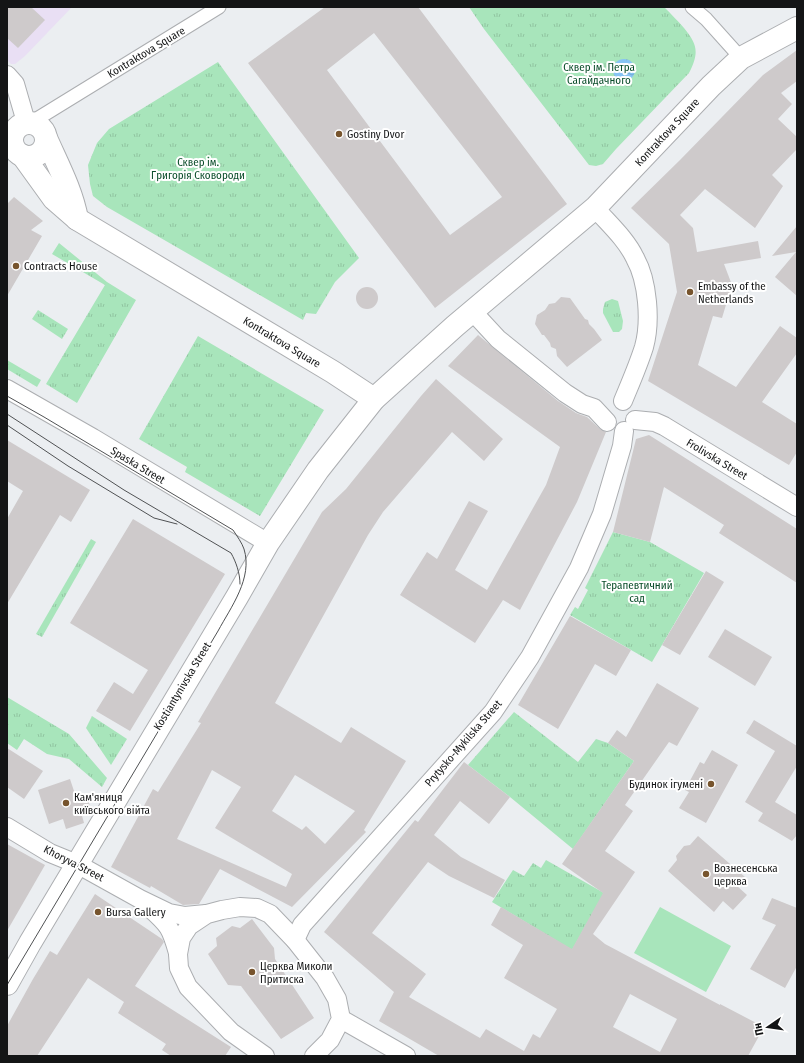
<svg xmlns="http://www.w3.org/2000/svg" width="804" height="1063" viewBox="0 0 804 1063" font-family="'Fira Sans Condensed',sans-serif">
<style>
.education{fill:#e9dff4}
.grass{fill:url(#grass-tufts)}
.garden{fill:#a8e5bb}
.water{fill:url(#water-ripples)}
.building{fill:#cecacb;fill-rule:evenodd}
.lines{fill:none;stroke-linecap:round;stroke-linejoin:round}
.pedestrian-casing{stroke:#acaeb1;stroke-width:15}
.minor-casing{stroke:#acaeb1;stroke-width:20}
.tertiary-casing{stroke:#acaeb1;stroke-width:24}
.pedestrian{stroke:#fff;stroke-width:13}
.minor{stroke:#fff;stroke-width:18}
.tertiary{stroke:#fff;stroke-width:22}
.tram{stroke:#505254;stroke-width:1}
.poi-dot{fill:#77542d;stroke:#fff;stroke-width:1.5}
.labels{text-anchor:middle;stroke-width:4;stroke-linejoin:round;paint-order:stroke}
.street-label{font-size:11px;fill:#141516;stroke:#fff}
.park-label{font-size:11px;fill:#0a4d2a;stroke:#fff}
.poi-label{font-size:11px;fill:#141516;stroke:#fff;text-anchor:start}
</style>
<defs>
<pattern id="grass-tufts" width="24" height="20" patternUnits="userSpaceOnUse"><rect width="24" height="20" fill="#a8e5bb"/><path d="M3 7l-1-3M5 7V3M7 7l1-3M15 17l-1-3M17 17v-4M19 17l1-3" fill="none" stroke="#90c4a0"/></pattern>
<pattern id="water-ripples" width="26" height="14" patternUnits="userSpaceOnUse"><rect width="26" height="14" fill="#87c4f4"/><path d="M2 4q2-2 4 0t4 0M15 11q2-2 4 0t4 0" fill="none" stroke="#74a8d0"/></pattern>
</defs>
<rect width="100%" height="100%" fill="#ebeef1"/>
<polygon class="education" points="7,7 72,7 25,56 15,64 11,64 7,60"/>
<g class="grass">
<path d="M469,7H664C671,14 677,20 684,28C698,45 699,53 689,73L616,149L603,164L596,166L589,165L484,29Z"/>
<polygon points="218,62 359,258 335,282 316,314 306,313 303,320 107,207 93,196 90,184 88,165 97,143 109,129"/>
<polygon points="59,243 107,282 136,300 77,403 46,384 105,285 52,254"/>
<polygon points="612,299 618,301 623,321 622,329 619,332 613,332 603,313 603,309 605,302"/>
<polygon points="38,310 68,329 62,339 32,319"/>
<polygon points="198,336 324,410 260,516 185,472 187,467 139,439"/>
<polygon points="7,360 41,380 37,387 7,369"/>
<polygon points="613,532 650,542 704,573 652,662 570,615 575,607 578,609 588,590 585,588"/>
<polygon points="91,539 96,542 42,637 36,634"/>
<polygon points="7,697 69,734 107,778 102,787 69,759 47,754 24,739 17,750 7,743"/>
<polygon points="514,712 578,762 596,739 608,743 634,761 573,849 510,797 468,765"/>
<polygon points="92,716 127,739 111,765 86,728"/>
<polygon points="546,860 604,893 572,950 492,902 513,870 524,876 533,863 541,868"/>
</g>
<polygon class="garden" points="660,907 731,946 706,992 634,953"/>
<circle class="water" cx="624" cy="70" r="11"/>
<g class="building">
<polygon points="7,7 31,7 45,20 18,48 7,38"/>
<path d="M325,7H418L567,204L435,308L248,63ZM374,33L502,197L450,235L327,70Z"/>
<polygon points="797,50 797,81 781,93 792,104 778,119 797,137 797,149 772,175 783,186 755,228 705,189 680,215 693,228 697,252 758,241 761,258 724,264 732,285 722,318 713,316 698,365 736,387 780,326 797,338 797,353 762,402 797,424 797,452 789,465 648,381 677,292 669,244 631,208 680,160 763,75"/>
<polygon points="14,197 43,221 31,230 42,236 7,296 7,204"/>
<polygon points="797,226 797,296 775,277 796,252 772,256"/>
<circle cx="367" cy="298" r="11"/>
<polygon points="561,297 570,298 585,319 588,320 589,324 594,329 602,340 567,367 557,356 556,349 551,347 550,343 544,335 542,335 535,324 537,315 545,310 549,304 555,303"/>
<polygon points="478,335 558,401 576,413 587,417 600,429 606,432 577,502 520,610 503,600 475,643 400,595 427,552 437,559 469,501 488,511 455,570 487,590 546,485 560,447 448,366"/>
<path d="M436,379L503,439L484,461L452,432L383,512L368,535L275,703L341,743L351,727L406,761L364,830L366,832L292,907L220,869L199,904L183,905L151,886L150,888L111,867L153,789L158,792L201,723L198,722L322,512L346,489L421,396ZM212,770L241,787L215,828L292,874L286,887L177,839ZM295,775L355,811L325,844L306,826L302,830L272,811Z"/>
<polygon points="649,435 797,529 797,583 719,533 724,525 664,487 650,542 613,532 636,439"/>
<polygon points="7,440 90,490 71,522 60,515 7,604 7,519 23,491 7,481"/>
<polygon points="133,519 225,574 130,731 96,711 114,682 133,694 148,670 70,623"/>
<polygon points="706,571 724,582 680,655 662,645"/>
<polygon points="570,616 631,650 616,676 595,664 558,729 518,705"/>
<polygon points="725,629 772,657 755,686 708,657"/>
<path d="M657,683L699,708L677,746L669,742L625,805L633,811L605,851L635,872L593,934L605,944L720,1005V1004L764,1027L748,1056H439L379,1021L394,992L324,932L415,820L418,822L464,762L510,797L489,824L460,801L434,835L461,857L505,880L494,898L449,876L428,862L372,933L426,974L409,997L480,1038L486,1029L524,1051L533,1034L540,1038L557,1009L504,978L523,945L491,925L501,907L572,949L603,893L562,864L634,761L608,743L617,730L626,737ZM630,994L677,1019L660,1052L613,1027Z"/>
<polygon points="754,720 797,746 797,766 775,802 797,815 797,835 792,841 758,821 763,813 745,802 775,751 746,733"/>
<polygon points="7,748 43,771 24,799 7,787"/>
<polygon points="712,750 738,765 706,823 679,808 689,792 685,790 700,762 704,764"/>
<polygon points="70,779 76,797 86,794 91,809 81,812 84,823 66,829 63,819 49,824 38,790"/>
<polygon points="698,836 745,877 737,886 747,895 733,910 723,901 714,912 668,871 677,860 676,856 684,846 690,845"/>
<polygon points="7,844 45,865 7,931"/>
<polygon points="95,894 162,939 164,942 135,986 231,1047 225,1056 171,1056 162,1050 166,1044 118,1013 124,1002 88,978 37,1056 7,1056 7,1026 33,979 50,951 57,955"/>
<polygon points="772,898 797,908 797,966 785,988 750,969 776,925 762,919"/>
<polygon points="252,919 274,948 275,959 314,1018 281,1039 241,986 228,985 208,954 217,946 216,938 232,926 240,928"/>
</g>
<g class="lines">
<defs>
<g id="pedestrian">
<polyline points="692,7 706,19 741,58"/>
<polyline points="32,122 219,7"/>
</g>
<g id="minor">
<polyline points="7,75 15,84 26,122"/>
<path d="M595,208C609,224 626,239 635,258C648,281 651,322 644,347C638,366 630,384 623,401"/>
<polyline points="473,312 498,339 565,393 582,404 594,408 607,422"/>
<polyline points="7,389 93,438 268,543"/>
<polyline points="635,420 655,422 664,426 797,507"/>
<polyline points="7,827 50,853 77,864 140,899 169,913 185,916 206,914"/>
<path d="M150,908C169,925 171,928 178,953"/>
<polyline points="295,940 302,925 493,712 530,657 579,568 602,514 622,446 624,431"/>
<polyline points="341,1019 406,1056"/>
<polyline points="265,1056 231,1032 188,987 179,968 178,954 181,938 189,926 207,914 222,910 240,907 257,908 270,914 295,940 325,978 337,999 341,1019 330,1040 314,1056"/>
</g>
<g id="tertiary">
<circle cx="29" cy="140" r="17"/>
<path d="M46,138C58,165 72,191 77,219"/>
<polyline points="23,156 54,199 77,219 333,372 374,399"/>
<polyline points="7,984 30,943 237,597 268,543 318,470 374,399 455,326 595,208 711,86 741,58 797,28"/>
</g>
</defs>
<use href="#pedestrian" class="pedestrian-casing"/>
<use href="#minor" class="minor-casing"/>
<use href="#tertiary" class="tertiary-casing"/>
<use href="#pedestrian" class="pedestrian"/>
<use href="#minor" class="minor"/>
<use href="#tertiary" class="tertiary"/>
<g class="tram">
<path d="M7,396L44,417L233,530C237,536 242,543 244,549C253,578 231,607 218,631L7,985"/>
<path d="M7,414L124,490L231,553C236,562 240,573 240,584"/>
<polyline points="7,425 68,466 154,518 177,524"/>
</g>
</g>
<g class="poi-dot">
<circle cx="339" cy="134" r="4"/>
<circle cx="16" cy="266" r="4"/>
<circle cx="690" cy="292" r="4"/>
<circle cx="711" cy="784" r="4"/>
<circle cx="66" cy="803" r="4"/>
<circle cx="706" cy="874" r="4"/>
<circle cx="98" cy="912" r="4"/>
<circle cx="252" cy="972" r="4"/>
</g>
<g class="labels">
<g class="street-label">
<text transform="translate(146 52) rotate(-31)" y="4">Kontraktova Square</text>
<text transform="translate(667 132) rotate(-47)" y="4">Kontraktova Square</text>
<text transform="translate(282 342) rotate(31)" y="4">Kontraktova Square</text>
<text transform="translate(717 459) rotate(31)" y="4">Frolivska Street</text>
<text transform="translate(138 465) rotate(31)" y="4">Spaska Street</text>
<text transform="translate(182 686) rotate(-59)" y="4">Kostiantynivska Street</text>
<text transform="translate(463 743) rotate(-49)" y="4">Prytysko-Mykilska Street</text>
<text transform="translate(74 863) rotate(27)" y="4">Khoryva Street</text>
</g>
<g class="park-label">
<text x="599" y="71">Сквер ім. Петра<tspan x="599" dy="13">Сагайдачного</tspan></text>
<text x="198" y="166">Сквер ім.<tspan x="198" dy="13">Григорія Сковороди</tspan></text>
<text x="637" y="589">Терапевтичний<tspan x="637" dy="13">сад</tspan></text>
</g>
<g class="poi-label">
<text x="347" y="138">Gostiny Dvor</text>
<text x="24" y="270">Contracts House</text>
<text x="698" y="290">Embassy of the<tspan x="698" dy="13">Netherlands</tspan></text>
<text x="703" y="788" text-anchor="end">Будинок ігумені</text>
<text x="74" y="801">Кам'яниця<tspan x="74" dy="13">київського війта</tspan></text>
<text x="714" y="872">Вознесенська<tspan x="714" dy="13">церква</tspan></text>
<text x="106" y="916">Bursa Gallery</text>
<text x="260" y="970">Церква Миколи<tspan x="260" dy="13">Притиска</tspan></text>
</g>
</g>
<rect width="804" height="1063" fill="none" stroke="#141516" stroke-width="16"/>
<g transform="translate(768 1027) rotate(257)" stroke="#ffffff" stroke-width="3" paint-order="stroke">
<path d="M0-3L7 15L0 10L-7 15Z" fill="#141516"/>
<text y="-6" font-size="11" font-weight="bold" text-anchor="middle" fill="#141516">Пн</text>
</g>
</svg>
